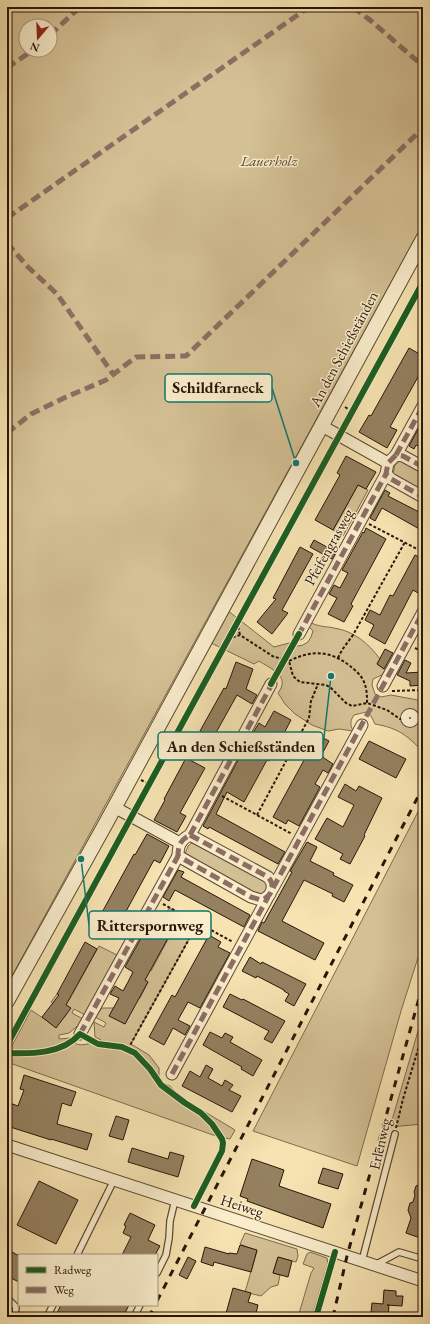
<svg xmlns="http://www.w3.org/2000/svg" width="430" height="1324" viewBox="0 0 430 1324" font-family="'EB Garamond',serif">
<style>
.green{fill:#d3c094;stroke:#7e6b4e;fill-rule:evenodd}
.building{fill:#948160;stroke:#291608}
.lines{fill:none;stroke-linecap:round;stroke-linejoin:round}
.service-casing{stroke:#5c4932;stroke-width:8}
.pedestrian-casing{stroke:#5c4932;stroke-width:10}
.minor-casing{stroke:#5c4932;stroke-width:13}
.tertiary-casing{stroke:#5c4932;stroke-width:16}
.path{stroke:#291608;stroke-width:2;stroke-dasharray:3 2;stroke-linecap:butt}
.service{stroke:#f9edcc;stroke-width:5.5}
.pedestrian{stroke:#f9edcc;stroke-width:8}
.minor{stroke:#f9edcc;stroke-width:11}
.tertiary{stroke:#f9edcc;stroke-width:14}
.rail{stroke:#291608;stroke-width:3;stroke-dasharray:7 7;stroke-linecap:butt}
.quiet{stroke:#8d6e63;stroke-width:5;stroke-dasharray:10 5;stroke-linecap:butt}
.cycleway-casing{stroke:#f9edcc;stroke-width:8}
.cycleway{stroke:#1b5e20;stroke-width:6}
.labels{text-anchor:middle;stroke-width:3;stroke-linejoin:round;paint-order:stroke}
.park-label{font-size:15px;font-style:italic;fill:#5c4932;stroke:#f9edcc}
.street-label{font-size:15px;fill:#291608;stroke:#f9edcc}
.leader{fill:none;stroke:#0f766e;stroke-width:1.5}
.callout-dot{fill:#0f766e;stroke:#f9edcc;stroke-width:1.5}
.callout{fill:#f9edcc;stroke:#0f766e;stroke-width:1.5}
.callout-label{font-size:16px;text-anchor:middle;font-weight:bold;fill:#291608}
</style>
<rect width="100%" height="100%" fill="#f6e3b1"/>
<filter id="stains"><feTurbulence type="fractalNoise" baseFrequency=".005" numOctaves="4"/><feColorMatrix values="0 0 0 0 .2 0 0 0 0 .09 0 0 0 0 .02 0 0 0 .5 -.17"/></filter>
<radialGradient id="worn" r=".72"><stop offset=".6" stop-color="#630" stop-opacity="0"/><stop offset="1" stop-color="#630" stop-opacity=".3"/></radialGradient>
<g class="green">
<path d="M7,7H423V224L7,985ZM26,26H50V50H26Z"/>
<polygon points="401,460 423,471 423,494 393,474 395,465"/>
<polygon points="358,485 368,490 343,536 333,530"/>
<path d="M227,610L274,647L289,643L298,646L303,645L308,642L311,637L313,631L308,626L310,622C318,627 325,626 334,628C354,631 368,643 380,659L377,664L386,670L384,674L373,679L372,685L375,694L381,697L391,695L423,701V752C407,735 398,728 375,724L371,716L366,712L354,715C350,721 350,724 353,731L339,729L328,731L312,725L295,714L285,704L278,693C291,676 271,669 259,661L254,664L209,642Z"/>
<polygon points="423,802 423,942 401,1011 357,1166 253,1131"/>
<polygon points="194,841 264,878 268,884 266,891 258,897 185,854 188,846"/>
<path d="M169,908L198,923L131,1044L149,1055L159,1068V1076L162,1082L165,1084L170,1086L180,1097L235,1130L230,1139L213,1135L7,1062V1055L31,1010L56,1027L67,1014L51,1002L57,994L69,1000L99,946L117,955L85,1015L74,1009L72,1013L83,1019L81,1023L69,1033L59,1035V1039L70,1038C76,1050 91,1043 101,1040L95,1037L94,1022L104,1027L106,1023L95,1017L102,1008H114L110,1016L125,1024L133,1008L118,1000L121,999L120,994L124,990L140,998L148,982L133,974L138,964L151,971L179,919L167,912Z"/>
<polygon points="423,1014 423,1124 390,1127"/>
<polygon points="245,1233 297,1249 298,1256 296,1262 278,1257 273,1273 280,1275 278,1285 271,1287 261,1296 245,1292 257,1251 240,1244"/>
<polygon points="310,1252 327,1258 328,1263 312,1317 298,1317 311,1273 314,1268 303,1264 307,1254"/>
</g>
<g class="building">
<polygon points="409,348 423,356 423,368 390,427 397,430 387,448 359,432 369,415 371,416"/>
<polygon points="423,420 423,449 416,445 414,449 409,446"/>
<polygon points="346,456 376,472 366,489 358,485 333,530 315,520 340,475 337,473"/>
<polygon points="385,490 390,493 388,496 423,514 423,531 382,508 375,521 370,518"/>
<polygon points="366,528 386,539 351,604 353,606 344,622 328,614 337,598 329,594 334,585 340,588 348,573 342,570 363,532 364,533"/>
<polygon points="314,540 336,552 332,559 310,547"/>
<polygon points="300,547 313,554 282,610 288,613 272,634 257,622 276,599 273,598"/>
<polygon points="415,555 423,559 423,596 413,590 385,644 369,635 374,625 365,620 370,610 380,615 390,595 393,596"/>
<polygon points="385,649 393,653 384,669 377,664"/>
<polygon points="405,660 411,663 406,673 423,672 423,685 410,686 410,681 397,675"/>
<polygon points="236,662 253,669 246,689 257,695 252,704 237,695 213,738 200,731 224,688 226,689"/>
<polygon points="274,711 291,720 282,737 269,761 267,760 244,802 227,792 216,814 285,852 278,864 209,827 208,829 203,826 245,747 254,751 258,744 261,737 253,733 259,723 265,727"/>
<polygon points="314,733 329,741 321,756 333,764 328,773 323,770 315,784 320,787 299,826 288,820 286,824 273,817 309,751 305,749"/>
<polygon points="369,741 406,759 396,778 359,759"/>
<polygon points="186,758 205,768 180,813 186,816 177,832 154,820 165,800 164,799"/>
<polygon points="345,784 356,791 359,786 382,798 364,835 365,836 350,864 340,859 343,854 315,839 327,818 343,827 354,805 338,797"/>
<polygon points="147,834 169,846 160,863 154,860 118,926 100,916 134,854 135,855"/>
<polygon points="307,842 317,847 310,861 334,873 333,875 353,885 344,902 332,896 333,894 304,880 282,921 324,943 315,960 258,931 262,922 264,923 292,872 290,871"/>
<polygon points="178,870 184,872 181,877 250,915 244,927 175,890 169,901 163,897"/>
<polygon points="167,912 179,918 145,980 148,982 125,1024 109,1016 119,998 110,994 115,986 123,991 128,982 133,972 125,967 155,913 164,917"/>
<polygon points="209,935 221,942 218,947 230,953 200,1008 188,1002 178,1020 190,1026 185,1035 173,1028 164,1045 149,1037 172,995 175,997"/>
<polygon points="85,942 97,949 66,1005 71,1008 56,1028 42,1017 59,995 57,994"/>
<polygon points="250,957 261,964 262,962 306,984 294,1006 285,1001 289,994 284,991 284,990 257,976 256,978 242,971"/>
<polygon points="230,994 242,1000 243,999 285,1021 272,1043 264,1039 269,1031 223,1007"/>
<polygon points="210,1032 222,1038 225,1033 233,1037 230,1042 262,1060 253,1076 241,1069 242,1067 203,1045"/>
<polygon points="206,1065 213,1069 208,1078 222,1086 225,1080 233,1085 229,1090 241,1096 232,1112 182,1086 190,1071 200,1077"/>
<polygon points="24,1075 76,1092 71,1106 62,1103 57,1124 92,1134 87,1150 51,1139 51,1140 7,1126 7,1102 18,1106 24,1090 20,1089"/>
<polygon points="116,1116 129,1120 123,1140 109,1136"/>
<polygon points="132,1148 168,1159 170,1152 184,1156 178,1177 128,1162"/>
<polygon points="252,1159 284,1170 279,1186 331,1204 323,1228 247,1201 248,1199 240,1196"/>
<polygon points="323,1168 343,1174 338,1189 318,1183"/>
<polygon points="39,1181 78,1200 56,1244 17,1225"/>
<polygon points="423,1183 423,1239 406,1233 411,1218 408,1210 410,1203 413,1202 415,1195 414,1192 416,1186"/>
<polygon points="130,1213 155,1225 148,1240 160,1246 155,1255 122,1255 131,1237 123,1233 126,1226 124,1225"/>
<polygon points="240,1245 257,1250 251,1272 214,1262 213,1266 201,1262 205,1247 229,1254 229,1253 237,1254"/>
<polygon points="7,1249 19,1256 19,1282 7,1276"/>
<polygon points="188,1257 196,1261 187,1279 179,1275"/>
<polygon points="278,1257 292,1261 288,1277 273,1273"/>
<polygon points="233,1288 251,1293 248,1302 258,1305 255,1317 225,1317"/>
<polygon points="384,1290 396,1291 396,1296 403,1296 402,1306 387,1305 389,1305 388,1317 378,1317 379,1313 371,1313 372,1303 383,1304"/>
<polygon points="61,1305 129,1305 123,1317 100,1317 92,1313 90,1317 55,1317"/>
</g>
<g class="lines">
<defs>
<g id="service">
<polyline points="77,1255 114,1180"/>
<polyline points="362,1261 395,1134"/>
<polyline points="375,1265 399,1252 423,1259"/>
<polyline points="157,1273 166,1255 169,1238 170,1221 175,1200"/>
<polyline points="7,1298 16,1307 15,1317"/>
<polyline points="47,1317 53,1305"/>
<polyline points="134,1317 140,1305"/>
</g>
<circle id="pedestrian" cx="410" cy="718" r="5"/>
<g id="minor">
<polyline points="322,426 388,463"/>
<polyline points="396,455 423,406"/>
<polyline points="423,467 403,456 396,455 388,463 386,474 391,479 423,497"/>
<polyline points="299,634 386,474"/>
<polyline points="383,686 423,612"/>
<polyline points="114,807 180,843"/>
<path d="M190,835L268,877C276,885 272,897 261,900L251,897L178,856C178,846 180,840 190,835Z"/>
<polyline points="190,835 271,684"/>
<polyline points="273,888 362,725"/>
<polyline points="80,1034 178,856"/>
<polyline points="172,1074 268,897"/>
<polyline points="7,1145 423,1281"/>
</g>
<polyline id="tertiary" points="7,1001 106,823 423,239"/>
</defs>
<use href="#service" class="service-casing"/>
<use href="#pedestrian" class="pedestrian-casing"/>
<use href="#minor" class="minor-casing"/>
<use href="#tertiary" class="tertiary-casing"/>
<g class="path">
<polyline points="345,407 353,412"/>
<polyline points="369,524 423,552"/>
<polyline points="237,622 240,635"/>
<polyline points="228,639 240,635 274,657 285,659 289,661 293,676 300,682 326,685 331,688 346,703 352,706 367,703 387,710 400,719 405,719"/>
<polyline points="415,648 419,650 423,650"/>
<polyline points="338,658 342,650 353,635 405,542"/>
<path d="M289,661C311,650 330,650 350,666C355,670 362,676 364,682C367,689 367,696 367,703"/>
<polyline points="392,691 423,690"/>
<polyline points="141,780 149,784"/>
<polyline points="222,796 292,834"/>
<polyline points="257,815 309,718 311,701 318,684"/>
<polyline points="163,904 233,942"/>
<path d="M88,1038C102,1047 114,1042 128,1049C144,1057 149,1073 161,1085C163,1087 166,1088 169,1090C174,1094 178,1098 183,1102C197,1112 228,1129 222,1151L199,1197"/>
<polyline points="128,1049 198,923"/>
<path d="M7,1053C31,1054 52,1053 74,1041"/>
<polyline points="396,1128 403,1099 423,1033"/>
</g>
<use href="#service" class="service"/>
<use href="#pedestrian" class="pedestrian"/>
<use href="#minor" class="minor"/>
<use href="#tertiary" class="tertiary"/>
<g class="rail">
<polyline points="157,1301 423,787"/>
<polyline points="149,1317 155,1305"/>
<polyline points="333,1317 347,1256 423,984"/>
</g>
<g class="quiet">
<polyline points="353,7 370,20 423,66"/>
<polyline points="50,35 80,7"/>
<polyline points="7,68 33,50"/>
<polyline points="7,218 309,7"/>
<polyline points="7,243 28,267 57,294 113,374"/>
<polyline points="7,433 31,414 66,397 106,380 136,357 186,356 423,128"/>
<polyline points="396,455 423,406"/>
<polyline points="423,467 403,456 396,455 388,463 386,474 391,479 423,497"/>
<polyline points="298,636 386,474"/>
<polyline points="190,835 273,682"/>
<path d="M190,835L268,877C276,885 272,897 261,900L251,897L178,856C178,846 180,840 190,835Z"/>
<polyline points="273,888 423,612"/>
<polyline points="80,1034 178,856"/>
<polyline points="172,1074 268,897"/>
</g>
<defs>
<g id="cycleway">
<polyline points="271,684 299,634"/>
<polyline points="7,1045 423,282"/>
<path d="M7,1053C32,1054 62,1054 80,1034L98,1044L122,1047L135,1053L150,1069L161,1085L185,1103L201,1113L212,1124L222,1139L223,1143L222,1151L194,1206"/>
<polyline points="316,1317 335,1252"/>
</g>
</defs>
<use href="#cycleway" class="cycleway-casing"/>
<use href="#cycleway" class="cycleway"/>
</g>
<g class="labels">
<g class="park-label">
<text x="269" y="166">Lauerholz</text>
</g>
<g class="street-label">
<text transform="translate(344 349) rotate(-62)" y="5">An den Schießständen</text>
<text transform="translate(329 547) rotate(-61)" y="5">Pfeifengrasweg</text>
<text transform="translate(380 1144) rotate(-77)" y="5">Erlenweg</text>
<text transform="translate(242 1206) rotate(18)" y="5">Heiweg</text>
</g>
</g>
<path class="leader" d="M296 463L272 388M331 676L323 746M81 859L89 925"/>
<g class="callout-dot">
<circle cx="296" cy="463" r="4"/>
<circle cx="331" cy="676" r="4"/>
<circle cx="81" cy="859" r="4"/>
</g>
<g class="callout">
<rect x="165" y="374" width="107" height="28" rx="4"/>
<rect x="158" y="732" width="165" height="28" rx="4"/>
<rect x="89" y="911" width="122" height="28" rx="4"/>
</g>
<g class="callout-label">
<text x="218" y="393">Schildfarneck</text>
<text x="241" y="752">An den Schießständen</text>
<text x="150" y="931">Ritterspornweg</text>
</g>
<rect width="430" height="1324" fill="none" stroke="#f6e3b1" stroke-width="24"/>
<rect x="8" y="8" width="414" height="1308" fill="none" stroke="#291608" stroke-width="2"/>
<rect x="12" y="12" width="406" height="1300" fill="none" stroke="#291608"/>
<rect x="18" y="1254" width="140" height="52" fill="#f9edcc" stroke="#a6977e"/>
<rect x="26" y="1267" width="20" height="6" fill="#1b5e20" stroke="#a6977e"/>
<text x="54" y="1274" font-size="12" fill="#291608">Radweg</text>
<rect x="26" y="1287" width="20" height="6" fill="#8d6e63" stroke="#a6977e"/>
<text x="54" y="1294" font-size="12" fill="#291608">Weg</text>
<g transform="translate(38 38) rotate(199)"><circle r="19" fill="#f9edcc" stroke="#a6977e"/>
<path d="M0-3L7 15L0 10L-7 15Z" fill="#8f2418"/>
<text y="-6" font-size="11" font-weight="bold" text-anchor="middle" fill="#291608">N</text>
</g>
<rect width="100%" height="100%" filter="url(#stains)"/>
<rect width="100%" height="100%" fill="url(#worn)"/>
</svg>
